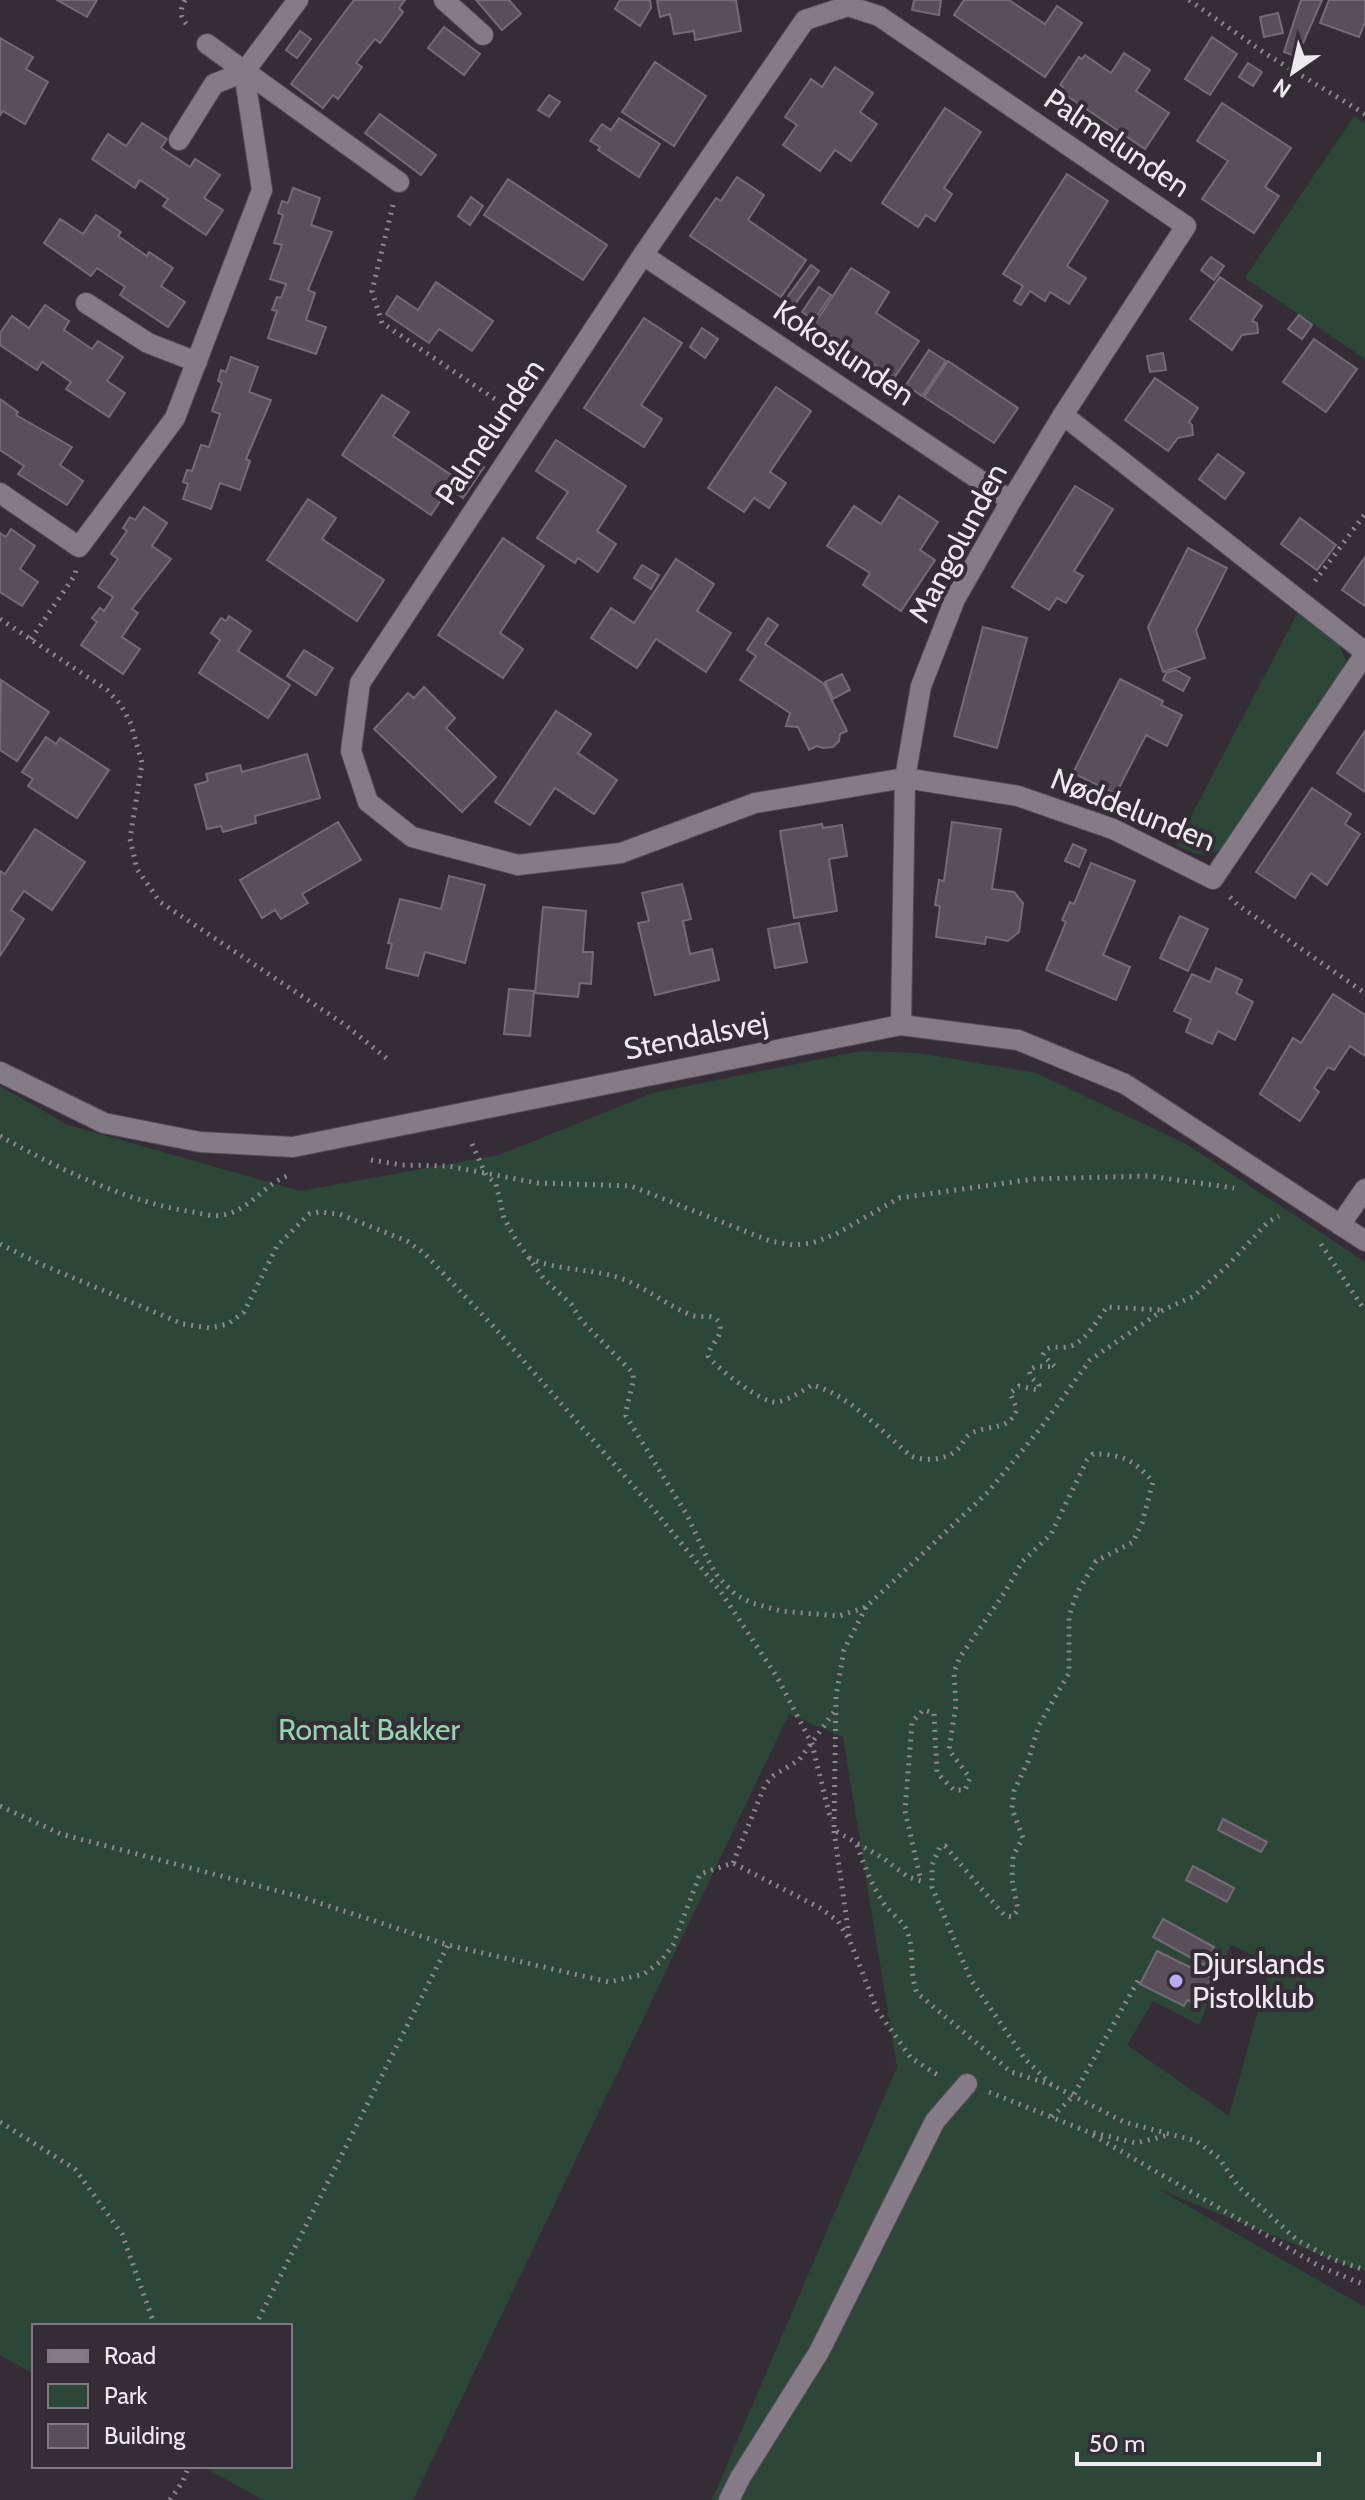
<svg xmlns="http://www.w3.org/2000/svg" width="1365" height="2500" viewBox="0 0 1365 2500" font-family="Cabin,sans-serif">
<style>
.green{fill:#2c4738;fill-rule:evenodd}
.building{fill:#584f59;stroke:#736a75;stroke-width:2}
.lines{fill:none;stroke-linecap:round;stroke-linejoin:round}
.minor-casing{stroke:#534c54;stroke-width:22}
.path{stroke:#8d878e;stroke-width:5;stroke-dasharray:2 6;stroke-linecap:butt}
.minor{stroke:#857b86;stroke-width:20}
.poi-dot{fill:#baaaf6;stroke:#352d36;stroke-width:3}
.labels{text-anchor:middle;stroke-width:8;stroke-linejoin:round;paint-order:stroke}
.street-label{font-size:30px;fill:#eee9ef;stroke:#352d36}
.park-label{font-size:30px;fill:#92d5af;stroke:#352d36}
.poi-label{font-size:30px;fill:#eee9ef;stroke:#352d36;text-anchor:start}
</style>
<rect width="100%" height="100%" fill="#352d36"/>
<g class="green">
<polygon points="1354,116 1365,123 1365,359 1245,278"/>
<path d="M1298,612L1336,638L1346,661L1341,674L1221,849C1205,860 1193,853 1176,845Z"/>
<path d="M861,1051L918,1053L1036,1073L1186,1144L1365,1262V2270L1353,2268L1158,2189L1365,2307V2500H712L897,2067L843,1737L789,1714L413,2500H263L202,2466H290V2326H34V2374L0,2355V1086L68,1125L300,1191L499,1155L653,1093ZM1231,1945L1271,1964L1229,2116L1127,2045L1153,2001L1199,2025Z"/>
</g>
<g class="building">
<polygon points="57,0 97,0 87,17"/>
<polygon points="354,0 405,0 399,8 403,12 380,43 375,39 356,63 362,67 338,99 333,95 323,108 291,84"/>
<polygon points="476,0 509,0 521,14 502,30"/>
<polygon points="620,0 650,0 651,8 640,26 615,9"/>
<polygon points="657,0 736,0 741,31 695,40 694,31 674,34 670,14 660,17"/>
<polygon points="914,0 941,0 939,15 912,10"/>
<polygon points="964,0 1009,0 1045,24 1057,6 1082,23 1045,77 954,15"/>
<polygon points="1301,0 1322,0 1297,57 1284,52"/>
<polygon points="1329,0 1365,0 1365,22 1359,37 1320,23"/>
<polygon points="1278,13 1283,33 1264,37 1260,17"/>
<polygon points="444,27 480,54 464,75 428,48"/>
<polygon points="300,31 311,39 297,58 286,50"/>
<polygon points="1212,37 1237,54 1210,95 1185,79"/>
<polygon points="0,38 33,57 26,69 48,82 25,124 3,111 0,115"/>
<polygon points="1124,53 1150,70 1136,91 1169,113 1145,149 1060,91 1063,87 1060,85 1079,57 1082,59 1085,55 1111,73"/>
<polygon points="655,62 706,96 674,146 622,112"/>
<polygon points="1248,63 1262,72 1253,86 1239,77"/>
<polygon points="835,67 873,93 860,112 877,124 851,161 835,150 820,171 783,145 797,125 785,117 811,79 822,87"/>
<polygon points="549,95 560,102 549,117 538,110"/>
<polygon points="1222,103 1291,148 1265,187 1279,196 1254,233 1202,199 1228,161 1197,141"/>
<polygon points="945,108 981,132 944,188 952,194 935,221 926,215 918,227 882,203"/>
<polygon points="380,114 436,155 421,175 365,133"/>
<polygon points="619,118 660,144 639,177 598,150 600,147 590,141 602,124 611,130"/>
<polygon points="142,123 167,139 161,148 190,167 195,159 220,175 204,198 223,210 206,235 163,206 168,199 140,180 135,188 92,159 108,134 126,146"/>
<polygon points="1067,174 1108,201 1067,266 1086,278 1069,304 1050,292 1045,301 1030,291 1021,305 1014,301 1023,286 1003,274"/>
<polygon points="737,177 764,195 748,220 806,260 781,297 690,236 716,198 721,201"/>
<polygon points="508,179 607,245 583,280 484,215"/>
<polygon points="293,188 320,198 311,225 332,232 308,290 315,293 306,320 326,327 316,354 268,338 277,311 272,310 277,297 281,298 286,284 270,279 282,245 274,243 283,215 278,213 282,201 288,203"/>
<polygon points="471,197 483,206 470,225 458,216"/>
<polygon points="96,215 121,232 118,236 147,256 149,252 173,268 161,286 185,302 168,327 120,295 125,287 97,268 91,276 44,243 60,219 83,234"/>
<polygon points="1211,257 1224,266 1214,280 1201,270"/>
<polygon points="811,265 819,271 793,307 785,300"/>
<polygon points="851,268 889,292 876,313 919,341 894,378 814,325"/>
<polygon points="1220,277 1262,306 1252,321 1257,323 1258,333 1242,335 1232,350 1190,319"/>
<polygon points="436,282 493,321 472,351 439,329 429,343 386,314 397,296 418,310"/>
<polygon points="819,287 831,295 814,320 802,312"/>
<polygon points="45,305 69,321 64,330 92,349 98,341 123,357 107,381 125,393 109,417 66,389 71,382 42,362 37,370 0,345 0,333 12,316 29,328"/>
<polygon points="1299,315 1312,325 1302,339 1288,329"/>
<polygon points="644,318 682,343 641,405 662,419 644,447 584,408"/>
<polygon points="702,328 718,339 705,358 690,347"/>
<polygon points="1314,339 1357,369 1326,412 1283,382"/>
<polygon points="929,350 946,361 922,396 906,385"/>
<polygon points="1163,353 1166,370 1150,372 1147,356"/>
<polygon points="231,357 258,367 249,392 271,400 246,459 250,461 240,490 220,483 211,509 183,499 188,484 183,482 187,470 192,471 201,445 209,447 220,414 212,411 222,383 218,381 221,370 226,372"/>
<polygon points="948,361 1018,408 994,443 924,397"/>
<polygon points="1155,378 1198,408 1189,422 1192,425 1193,435 1178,438 1168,451 1125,420"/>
<polygon points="776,387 811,411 770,472 786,483 769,508 754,498 744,512 708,488"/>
<polygon points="382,395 409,412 393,436 456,478 470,457 484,467 463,498 449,488 431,515 342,455"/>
<polygon points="0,399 18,412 16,415 72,447 60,465 83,481 67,505 18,474 24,466 0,450"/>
<polygon points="556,440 626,486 597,531 616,544 598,572 578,558 575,563 537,538 568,492 536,471"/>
<polygon points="1218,454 1244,473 1225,499 1199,479"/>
<polygon points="1075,486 1113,509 1074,571 1083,576 1066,603 1057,598 1049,610 1012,587"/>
<polygon points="899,496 938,522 920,550 935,560 901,611 863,585 870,573 827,546 854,506 881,524"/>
<polygon points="308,499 336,518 322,539 384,580 357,621 267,560"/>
<polygon points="144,507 167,523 152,546 171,559 132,609 138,613 122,637 140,649 123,674 81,645 97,622 92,618 100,608 104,611 113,597 98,587 118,559 111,554 127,531 123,528 130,517 135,520"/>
<polygon points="1300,518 1336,545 1317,570 1281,544"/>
<polygon points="11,529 35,546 20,569 38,582 22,606 0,592 0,533 6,537"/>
<polygon points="503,538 544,566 500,633 523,649 503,678 438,635"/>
<polygon points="1188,548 1227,568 1196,630 1205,658 1163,672 1148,627"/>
<polygon points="1365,557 1365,606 1342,590"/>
<polygon points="676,559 714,584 697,611 731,633 706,672 656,639 637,668 591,638 611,608 634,623"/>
<polygon points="642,565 659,575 651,589 634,578"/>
<polygon points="229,616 251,631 238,651 290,685 268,718 199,673 220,640 211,633 221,618 226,621"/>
<polygon points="768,618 778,625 765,644 824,684 847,731 840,734 839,741 833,747 823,748 817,746 809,750 798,727 786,726 790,713 740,680 756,656 747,650"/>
<polygon points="983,627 1027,638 997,748 954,736"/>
<polygon points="304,650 333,668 316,695 287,676"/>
<polygon points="1176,670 1190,678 1183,691 1163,680 1166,673"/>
<polygon points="842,674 850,690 833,699 825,682"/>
<polygon points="1120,679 1163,701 1161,705 1182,715 1167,746 1146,735 1116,794 1073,773"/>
<polygon points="1,680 49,712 17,761 0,750"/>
<polygon points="424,687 455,718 446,728 496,777 462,812 374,729 408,693 414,698"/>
<polygon points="556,711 591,734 578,753 617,780 594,814 555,788 530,825 495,802"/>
<polygon points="1365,731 1365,792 1337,773"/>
<polygon points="46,737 56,744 60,738 109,770 77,818 28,786 33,779 22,772"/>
<polygon points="307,754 320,798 255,816 256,823 223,832 221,826 207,829 195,785 208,781 206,774 240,765 242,772"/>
<polygon points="1312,788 1351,814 1345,824 1360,834 1327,885 1311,873 1295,898 1256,872"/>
<polygon points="338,822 361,860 302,894 308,903 281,919 275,910 262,918 240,880"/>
<polygon points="952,822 1001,829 992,889 1014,892 1023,903 1019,932 1008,941 986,937 985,944 936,937 940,906 935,905 939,880 944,881"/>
<polygon points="822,824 823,828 842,825 847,856 829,859 837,911 794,918 780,831"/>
<polygon points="35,829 85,862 52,910 24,891 11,910 24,919 0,956 0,871 5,874"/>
<polygon points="1073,844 1086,850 1079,867 1065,861"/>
<polygon points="1091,863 1135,881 1103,955 1130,967 1116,1000 1046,970 1066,922 1062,920 1070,902 1074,904"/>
<polygon points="449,876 485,885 465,963 425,952 418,976 386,968 392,944 388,943 400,899 441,909"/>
<polygon points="682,884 691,919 683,921 690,954 712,949 719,980 655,995 638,923 649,921 642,893"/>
<polygon points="543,907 586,911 583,952 593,952 591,984 580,983 578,997 535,993"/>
<polygon points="1180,916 1208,929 1188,971 1160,958"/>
<polygon points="799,923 807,962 775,968 768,929"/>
<polygon points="1216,968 1242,980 1236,993 1253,1002 1235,1040 1218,1031 1212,1044 1186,1032 1191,1019 1174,1011 1192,974 1210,982"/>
<polygon points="509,989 534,991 530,1036 504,1034"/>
<polygon points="1333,994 1365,1015 1365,1056 1350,1046 1334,1070 1328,1067 1314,1088 1319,1092 1300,1121 1260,1094 1293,1038 1301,1043"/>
<polygon points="1223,1819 1267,1842 1261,1852 1218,1830"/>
<polygon points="1193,1866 1234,1888 1227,1902 1186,1880"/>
<polygon points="1163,1919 1214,1947 1204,1965 1153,1937"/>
<polygon points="1157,1951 1212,1978 1198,2005 1187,2000 1184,2006 1140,1984"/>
</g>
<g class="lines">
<defs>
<g id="minor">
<polyline points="444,0 483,35"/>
<polyline points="207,44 399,182"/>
<polyline points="179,140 214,84 244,72"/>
<polyline points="643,255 1011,501"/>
<polyline points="86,303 148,343 197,362"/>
<polyline points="1063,415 1365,652"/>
<polyline points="0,493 79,547 175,418 262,190 244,72 298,0"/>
<polyline points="901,1025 905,778 921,686 955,599 1011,501 1063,415 1186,226 879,16 848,6 805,20 643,255 360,683 351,751 368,802 412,837 518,865 621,853 755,803 905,778 1018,796 1113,829 1213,879 1365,654"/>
<polyline points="0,1072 104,1123 200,1142 293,1147 901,1025 1018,1040 1125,1084 1365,1241"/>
<polyline points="1340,1225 1365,1189"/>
<polyline points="729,2500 740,2478 819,2352 935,2121 967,2084"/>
</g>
</defs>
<use href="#minor" class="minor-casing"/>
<g class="path">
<path d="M185,0C179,11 180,18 189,27"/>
<polyline points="1189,0 1266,54 1365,114"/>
<polyline points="393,205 372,291 382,323 511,410"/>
<polyline points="1315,581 1365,514"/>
<polyline points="0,619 107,690 121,705 131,724 142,763 130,839 137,869 160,902 344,1024 389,1060"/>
<polyline points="31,639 75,575 76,570"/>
<polyline points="1230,897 1238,905 1365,993"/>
<path d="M0,1136C59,1169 126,1202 193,1212C203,1214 214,1217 223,1215C251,1210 264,1183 290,1175"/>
<path d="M472,1144L486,1175L496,1184L504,1218L516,1240L544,1279L571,1304L581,1320L633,1373C635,1384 626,1402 626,1416L687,1515L708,1560L718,1577L736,1595L752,1603L781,1611L839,1616L866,1607L988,1492L1040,1429L1090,1360L1163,1310L1194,1296L1228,1265L1268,1222L1279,1216"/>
<polyline points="371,1160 402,1165 448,1166 537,1183 631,1186 770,1241 793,1245 812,1243 836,1234 899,1198 1034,1179 1149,1176 1234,1188"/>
<polyline points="0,1244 38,1263 183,1324 210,1328 228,1324 244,1312 277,1246 309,1214 319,1212 339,1214 407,1241 425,1254 494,1327 650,1505 721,1592 777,1677 812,1744 831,1821"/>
<polyline points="1321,1244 1365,1311"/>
<path d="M529,1258C557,1271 590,1268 620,1278C645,1287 666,1305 691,1315C701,1319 713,1312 719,1323C725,1335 709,1345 708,1356C717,1368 762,1404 777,1402C789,1400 802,1391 812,1385C850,1395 882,1432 911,1456C925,1462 947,1460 958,1449C963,1444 964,1438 970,1434C986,1424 1010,1432 1017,1409L1010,1393L1019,1386L1038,1390L1039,1385L1031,1377L1029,1370L1037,1366L1055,1367L1043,1355C1048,1342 1060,1350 1071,1346C1087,1340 1097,1320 1107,1307L1162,1310"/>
<path d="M866,1607L844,1650L836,1696L834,1830L883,1858L908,1877L921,1881L905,1811L912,1722L923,1710L934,1713L937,1773L954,1790H965L970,1778L949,1750L956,1705L954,1672L960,1657L1005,1592L1022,1562L1051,1534L1087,1460L1093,1454C1123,1454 1134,1460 1153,1482L1142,1523L1133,1542L1096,1561L1077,1593L1069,1616V1673L1039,1725L1028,1761L1014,1791L1012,1809L1023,1838L1013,1856L1012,1879L1018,1910L1012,1917L1004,1915L945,1846L940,1847L932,1865V1887L971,1980L1025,2059L1052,2085L1124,2122L1196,2141L1219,2158L1238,2186L1297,2240L1332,2259L1365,2270"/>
<polyline points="0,1806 61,1834 301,1897 448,1945 609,1982 644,1974 661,1961 673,1945 700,1874 733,1863 820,1908 838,1921 850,1941 877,2010 911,2058 941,2077"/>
<polyline points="834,1831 849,1936"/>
<path d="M857,1845C864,1865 871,1884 883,1902C889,1913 902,1919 907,1931C915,1951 909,1973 917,1993L1011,2072L1052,2085"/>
<polyline points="733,1863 765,1785 773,1776 799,1760 834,1712"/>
<polyline points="989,2092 1086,2131 1136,2143 1169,2135"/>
<polyline points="1052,2117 1073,2096 1140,1977"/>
<polyline points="0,2122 75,2169 122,2234 155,2326"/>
<polyline points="1093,2135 1321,2267 1365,2285"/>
<polyline points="255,2326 448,1945"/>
<polyline points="170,2500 183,2481 189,2466"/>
</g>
<use href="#minor" class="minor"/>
</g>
<circle class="poi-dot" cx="1176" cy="1981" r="8"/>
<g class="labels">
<g class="street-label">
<text transform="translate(1117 143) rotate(34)" y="10">Palmelunden</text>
<text transform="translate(844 353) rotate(34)" y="10">Kokoslunden</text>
<text transform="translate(490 432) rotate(-56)" y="10">Palmelunden</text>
<text transform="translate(958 543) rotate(-62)" y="10">Mangolunden</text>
<text transform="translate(1133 810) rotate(22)" y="10">Nøddelunden</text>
<text transform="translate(696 1036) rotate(-11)" y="10">Stendalsvej</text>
</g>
<g class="park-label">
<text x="369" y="1740">Romalt Bakker</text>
</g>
<g class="poi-label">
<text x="1192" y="1974">Djurslands<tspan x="1192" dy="34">Pistolklub</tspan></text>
</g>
</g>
<rect x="32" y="2324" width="260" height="144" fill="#352d36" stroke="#7f7880" stroke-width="2"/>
<rect x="48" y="2350" width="40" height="12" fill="#857b86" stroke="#7f7880" stroke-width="2"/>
<text x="104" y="2364" font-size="24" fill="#eee9ef">Road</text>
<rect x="48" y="2384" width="40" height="24" fill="#2c4738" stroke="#7f7880" stroke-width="2"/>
<text x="104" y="2404" font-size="24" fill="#eee9ef">Park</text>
<rect x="48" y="2424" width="40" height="24" fill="#584f59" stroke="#7f7880" stroke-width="2"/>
<text x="104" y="2444" font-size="24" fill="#eee9ef">Building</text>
<g transform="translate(1293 72) rotate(214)" stroke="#352d36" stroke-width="6" paint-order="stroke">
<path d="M0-6L14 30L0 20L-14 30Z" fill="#eee9ef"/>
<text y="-12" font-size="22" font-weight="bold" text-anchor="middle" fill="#eee9ef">N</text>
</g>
<path d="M1077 2452v12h242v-12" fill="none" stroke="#eee9ef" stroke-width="4"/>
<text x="1089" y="2452" font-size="24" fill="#eee9ef" stroke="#352d36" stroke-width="6" paint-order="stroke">50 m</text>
</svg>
